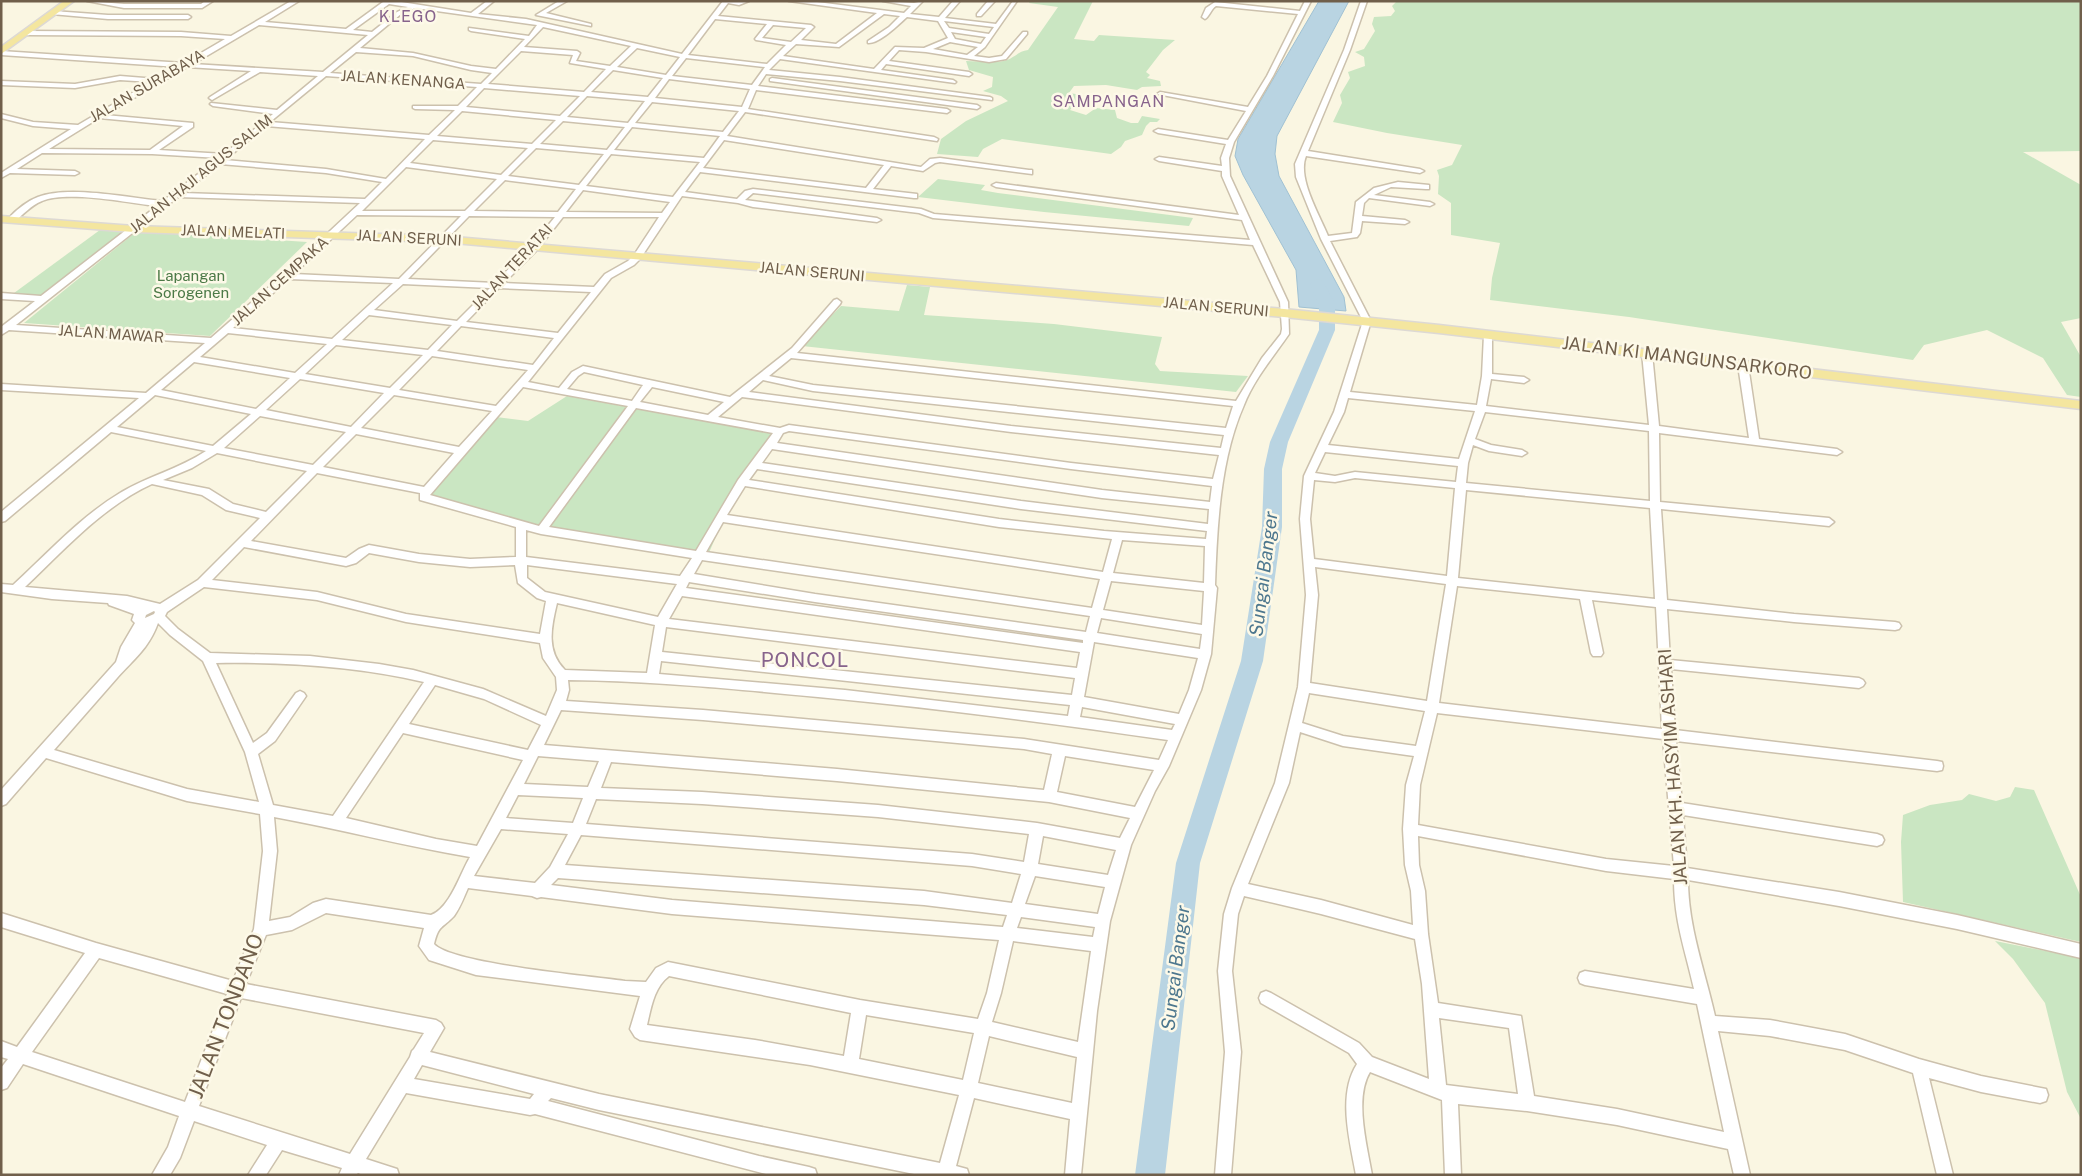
<svg xmlns="http://www.w3.org/2000/svg" width="2082" height="1176" viewBox="0 0 2082 1176" font-family="'Public Sans',sans-serif">
<style>
.green{fill:#cae6c2}
.water{fill:#b9d4e2;stroke:#a0c1d3}
.lines{fill:none;stroke-linecap:round;stroke-linejoin:round}
.river{fill:#b9d4e2;fill-rule:evenodd}
.minor-casing{stroke:#ccc1ad;stroke-width:3}
.major-casing{stroke:#ddd9d4;stroke-width:3}
.minor{fill:#fff;fill-rule:evenodd}
.major{fill:#f4e69f;fill-rule:evenodd}
.labels{text-anchor:middle;stroke-width:5;stroke-linejoin:round;paint-order:stroke}
.far-street-label{font-size:15px;fill:#705f4b;stroke:#fdf9e8}
.far-park-label{font-size:15px;fill:#4c7a47;stroke:#fdf9e8}
.far-quarter-label{font-size:16px;letter-spacing:1px;fill:#87638c;stroke:#fdf9e8}
.street-label{font-size:18px;fill:#705f4b;stroke:#fdf9e8}
.water-label{font-size:19px;font-style:italic;fill:#4d778e;stroke:#fdf9e8}
.quarter-label{font-size:20px;letter-spacing:1px;fill:#87638c;stroke:#fdf9e8}
.near-street-label{font-size:21px;fill:#705f4b;stroke:#fdf9e8}
</style>
<rect width="100%" height="100%" fill="#faf6e2"/>
<g class="green">
<path d="M1030,1H1093L1074,39L1094,41L1099,35L1175,40L1163,50L1146,72L1150,75L1147,78L1160,81L1161,86L1142,87L1137,90L1106,85L1074,86L1069,93L1082,95L1070,110L1086,115L1096,108L1115,110L1117,118L1131,123H1138L1142,116L1160,119L1157,122H1150L1146,126L1142,135L1125,141L1121,147L1111,154L1002,139L983,149L978,157L937,154L941,139L966,121L1008,101L1001,96L983,91L992,87L993,77L969,70L966,61C979,61 995,64 1007,60C1015,57 1019,51 1028,50L1058,7L1029,3Z"/>
<polygon points="1397,1 2081,2 2081,151 2023,152 2081,185 2081,318 2061,322 2081,357 2081,397 2067,395 2043,358 1987,330 1924,345 1913,360 1629,317 1490,300 1492,278 1500,243 1451,235 1451,203 1438,194 1439,176 1437,170 1452,165 1462,145 1387,133 1333,122 1342,103 1340,95 1350,78 1348,72 1365,66 1364,57 1355,52 1364,49 1375,31 1372,24 1374,17 1391,16 1395,11 1392,6"/>
<polygon points="938,179 985,185 981,190 998,193 1193,218 1189,226 1044,212 918,197"/>
<polygon points="104,227 129,229 36,299 10,296"/>
<polygon points="137,231 307,242 210,336 24,323"/>
<polygon points="907,285 930,287 924,315 1054,324 1162,337 1155,364 1160,371 1248,376 1236,392 802,346 841,306 899,311"/>
<polygon points="567,396 778,434 740,481 708,555 552,531 423,498 496,417 528,421"/>
<polygon points="2015,787 2034,790 2081,897 2081,942 1903,902 1901,842 1903,815 1930,805 1962,800 1969,794 1996,801 2010,797"/>
<polygon points="1995,941 2081,958 2081,1119 2067,1092 2045,1003 2013,959"/>
</g>
<polygon class="water" points="1319,1 1349,1 1277,136 1275,154 1279,176 1344,297 1346,311 1299,307 1296,270 1243,175 1235,156 1238,139"/>
<g class="lines">
<polygon class="river" points="1318,279 1323,281 1335,304 1335,330 1288,442 1282,469 1282,527 1263,661 1200,863 1165,1175 1135,1175 1176,863 1241,661 1262,527 1264,469 1270,442 1319,330 1319,304 1310,284 1313,281"/>
<defs>
<g id="minor">
<polygon points="87,1 124,4 201,4 205,1 213,1 202,8 124,8"/>
<path d="M291,1H299L265,22L346,29L383,2L381,1H395L471,13L487,1H494L478,14L526,19L682,54L723,1H749L739,5L728,3L718,16L811,25L814,27L801,40L836,44L877,13L789,1H809L904,13L911,6L883,1L914,3L923,1L910,14L939,17L953,1H960L945,18L996,24L1013,1H1017L985,47L974,56L989,58L1002,56L1023,32H1027V34L1006,59L989,62L926,52L899,50L889,61L969,72L972,74L969,76L886,64L881,70L953,80L956,82L955,83L780,59L769,70L840,77L990,97L992,98V100L840,81L766,74L758,86L947,109L950,111L947,113L756,90L748,109L934,137L938,139L937,141L745,112L727,136L921,167L930,159L940,158L1029,170H1032V174L940,162L935,163L923,171L891,166L873,189L917,194V198H914L700,172L685,192L737,199L745,191L753,189L921,209L934,214L1250,240L1242,220L996,187L992,185L996,183L1239,215L1222,176V171L1159,161L1155,159L1159,157L1222,166L1221,158L1226,144L1158,133L1154,131L1158,129L1228,140L1246,111L1157,94L1160,92L1248,107L1267,76L1298,14L1216,6C1211,9 1209,17 1205,19L1202,17L1206,8L1215,2L1300,11L1305,1H1311L1273,76L1234,142L1229,158L1230,176L1288,302L1289,334C1274,356 1254,379 1244,405C1220,459 1217,527 1215,585L1217,588L1211,654L1201,690L1169,766L1155,791L1131,845L1110,921L1097,1011L1081,1175H1065L1070,1119L974,1098L956,1166L967,1169L969,1175H919L599,1110L551,1098L548,1101L759,1156L809,1167L815,1169L817,1175H770L535,1114L530,1115L406,1093L366,1159L397,1169L399,1175H363L358,1173L356,1175H339L342,1168L282,1150L266,1175H248L267,1145L194,1121L180,1158L170,1175H152L168,1147L179,1116L23,1064L7,1088L1,1090V1068L8,1059L1,1057V1041L17,1047L85,953L1,927V913L96,943L233,981L254,929L263,851L260,814L187,801L46,758L6,804L1,806V790L116,662L121,647L135,623L132,620L134,614L109,605L108,603L52,599L1,592V584L13,585C47,554 80,517 120,493C148,476 179,469 206,451L111,432L5,521L1,522V512L139,398L1,390V384L146,393L205,343L9,330L1,335V327L35,301L1,299V293L41,296L157,206C129,203 67,190 42,201C31,205 23,215 14,222L7,220C15,211 27,201 38,197C69,185 129,198 163,201L219,158L152,154L42,153L17,169L75,171L79,173L75,175L10,173L1,178V173L71,129L33,126L1,118V114L33,122L78,125L151,82L120,80L75,88L1,85V81L75,84L120,76L157,79L178,67L1,55V51L184,63L225,39L181,36L26,35L23,33L26,31L181,32L231,36ZM389,4L408,7L397,12L372,32L353,30ZM415,8L537,25L529,36L469,28V30L471,31L525,39L496,69L471,66L413,53L360,48L401,14ZM884,14L900,16L889,27L868,41V43C879,44 898,25 907,17L938,21L948,38L924,48L895,47L874,69L783,56L796,44L839,47ZM715,19L767,24L755,39L756,40L786,45L767,64L688,55ZM944,21L994,27L989,34L949,28ZM259,25L368,35L323,72L193,64ZM773,25L806,28L791,42L762,38ZM543,27L631,46L610,66L576,61L580,53L577,51L524,47ZM951,32L986,37L981,44L955,39ZM950,42L978,47L967,55L933,49ZM637,48L680,57L666,75L617,67ZM521,51L573,55L570,63L606,69L584,92L488,84ZM356,52L413,56L471,70L492,73L481,84L330,73ZM686,58L765,67L752,85L672,76ZM187,67L251,71L210,97L209,98L212,100L260,72L318,76L277,110L211,103L210,104L213,106L273,114L224,154L159,150L193,127V123L105,115ZM613,70L663,78L648,97L591,92ZM326,76L477,87L458,106H413V108L415,109L455,110L429,135L270,122ZM669,79L750,89L742,107L655,98ZM484,88L580,96L560,116L466,107ZM587,96L645,101L628,123L567,117ZM652,102L739,111L723,132L635,123ZM462,111L556,120L532,144L437,136ZM99,118L183,126L150,150L49,149ZM563,121L625,127L607,150L540,144ZM266,126L425,139L386,179L326,169L225,160ZM632,127L720,136L704,158L614,150ZM433,140L528,148L501,175L410,163ZM724,140L884,165L866,188L703,168ZM536,148L604,154L579,185L508,176ZM611,154L700,162L673,197L586,186ZM220,164L326,173L382,182L365,199L183,193ZM406,167L497,179L465,211H362ZM505,180L576,189L558,212L474,211ZM583,190L670,202L662,213L566,212ZM753,193L919,213L933,218L1253,245L1280,302L1282,329L1281,334L1262,358L1236,401L797,353L840,304L841,302L837,299L834,300L792,348L730,397L583,366L572,372L559,388L528,382L611,278L634,265L640,259L682,196L738,203L753,207L877,222L881,220L877,218L745,200ZM178,197L360,203L284,274L211,338L16,325ZM357,215L461,216L399,279L294,274ZM469,216L555,217L532,245L495,283L408,279ZM563,217H659L634,255L628,261L605,274L594,287L504,283L538,249ZM289,279L393,283L332,339L233,328ZM403,284L490,288L457,321L374,310ZM499,288L591,292L558,333L466,322ZM369,315L452,325L428,350L342,340ZM461,326L554,338L533,365L437,351ZM228,333L327,344L295,373L200,357ZM336,345L423,355L390,388L305,374ZM432,356L528,370L496,406L399,390ZM791,358L1233,406L1226,428L813,385L769,376ZM194,362L290,378L256,409L161,390ZM584,372L643,385L632,401L567,389L578,376ZM300,379L384,393L351,427L266,410ZM763,380L813,391L1224,435L1221,448L1011,426L749,392ZM523,387L628,406L539,526L430,495ZM652,387L724,402L708,415L640,402ZM155,395L251,414L213,446L117,427ZM394,395L492,411L459,447L361,428ZM742,397L1011,432L1219,455L1213,479L1071,463L789,425L780,428L718,417ZM636,408L773,433L738,480L696,551L549,527ZM260,416L346,432L313,465L224,448ZM789,431L1071,469L1212,486L1210,502L1102,490L777,443L783,433ZM356,434L454,453L424,487L323,467ZM772,449L1102,498L1209,509L1208,524L1021,501L762,463ZM217,453L307,471L266,512L233,504L209,489L163,480L192,468ZM757,469L1021,509L1207,531L1206,539L1104,531L999,519L749,480ZM317,473L420,493V500L516,527V557L470,559L419,554L369,545L359,549L346,558L251,541ZM152,484L202,495L226,510L260,518L198,580L160,604L127,596L25,587C64,550 102,507 152,484ZM745,486L999,527L1112,539L1103,572L727,515ZM723,522L1100,579L1092,608L706,552ZM526,530L541,534L692,558L680,576L526,557ZM1122,540L1205,546L1204,583L1113,573ZM244,547L346,566L356,563L369,553L419,562L470,567L515,565L518,583L537,598L546,601L540,634L406,614L317,592L212,580ZM702,560L1090,616L1086,632L815,594L694,574ZM527,565L677,584L658,617L545,592L527,578ZM1111,581L1204,591L1202,625L1103,610ZM689,582L815,602L1083,640V643L686,588ZM204,587L317,600L406,622L540,643L543,658L556,677L557,690L546,716L483,689L413,670L379,664L310,656L210,653L178,629L165,616L167,612ZM682,596L1080,652L1077,668L669,619ZM557,603L655,625L647,673L565,670C546,651 551,628 557,603ZM154,611L155,612L154,614L145,618L146,615ZM1101,618L1202,634L1200,649L1097,633ZM158,623L170,635L203,661L245,752L259,802L187,789L54,750C75,726 96,702 117,678C134,659 149,648 158,623ZM666,627L1075,678L1072,695L662,652ZM1094,642L1198,658L1189,690L1179,714L1084,697ZM661,661L1070,705L1068,716L845,690L659,674ZM216,663C286,662 356,666 424,682L333,816L273,805L258,754L275,741L304,699L306,696L304,693L300,691L296,693L267,733L253,743ZM568,680C652,681 735,689 818,697C935,708 1051,723 1168,740L1159,760L1024,739L703,710L566,701L569,690ZM435,685L484,699L541,725L528,750L409,724ZM1082,707L1175,724L1172,730L1080,717ZM561,710L703,720L1024,749L1052,754L1044,790L837,769L544,745ZM403,733L523,760L477,846L436,839L346,818ZM538,756L599,761L588,787L524,784ZM1065,756L1154,770L1135,807L1057,792ZM611,762L837,781L1049,802L1130,818L1120,838L1037,823L878,805L702,792L601,788ZM518,795L583,798L573,823L506,818ZM596,799L702,804L878,817L1029,834L1024,862L972,854L586,824ZM274,817C340,829 404,846 470,857C460,874 450,908 431,915L326,899L313,903L290,917L269,921L277,851ZM501,829L568,834L550,867L535,883L474,876ZM581,835L972,866L1021,874L1012,903L924,891L565,865ZM1043,836L1116,850L1108,875L1038,864ZM1035,876L1105,887L1098,914L1025,904ZM558,878L924,905L1007,915L1003,927L672,900L551,885ZM468,888L532,896L537,898L541,897L672,914L999,940L987,993L978,1019L860,1000L668,962L656,968L646,982L625,981C591,976 452,964 434,944C439,924 442,929 454,916C460,908 464,897 468,888ZM326,913L424,928L419,946L429,960L476,975L640,996L630,1029L635,1037L640,1040L810,1065L959,1095L940,1163L599,1094L430,1052L444,1028L441,1023L436,1020L246,984L266,935L292,930ZM1021,917L1095,927L1093,937L1017,928ZM1013,941L1091,951L1078,1042L992,1022L1001,993ZM99,958L227,994L185,1102L32,1052ZM669,976L851,1013L844,1056L755,1040L647,1025C651,1008 654,987 669,976ZM241,998L424,1033L414,1049L412,1051L410,1057L350,1154L199,1106ZM866,1015L974,1033L963,1080L859,1059ZM989,1036L1077,1057L1072,1103L978,1083ZM422,1065L534,1094L530,1099L414,1079Z"/>
<polygon points="559,1 567,1 546,13 591,24 591,26 536,15"/>
<polygon points="988,1 995,1 981,16 977,16 977,14"/>
<path d="M1361,1H1367L1350,50L1308,151L1420,169L1424,171L1420,173L1306,156C1297,178 1319,214 1328,236L1352,233L1356,202L1374,188L1398,182L1429,185V189H1426L1391,187L1374,195L1430,202L1434,204L1430,206L1369,198L1364,203L1362,216L1405,220L1409,222L1405,224L1362,221L1360,233L1357,237L1330,241L1371,321L1350,392L1477,405L1482,376L1484,335L1488,332L1492,335V374L1524,377L1529,380L1524,383L1491,379L1486,406L1649,425L1642,353L1647,350L1652,353L1659,426L1749,438L1738,365L1743,362L1748,365L1759,439L1837,449L1842,452L1837,455L1659,433L1660,502L1829,518L1834,522L1829,526L1661,509L1667,600L1794,614L1895,622L1899,623L1901,626L1899,629L1895,630L1794,622L1667,609L1670,660L1859,678L1863,680L1865,683L1863,686L1859,688L1671,669L1675,730L1937,761L1942,762L1943,766L1942,770L1937,771L1676,741L1682,803L1877,834L1882,836L1884,840L1882,844L1877,846L1683,815L1687,868L1839,892L1957,915L2081,944V958L1957,929L1839,906L1688,880C1688,927 1705,971 1715,1016L1770,1020L1845,1034L1919,1059L1981,1076L2046,1089L2048,1095L2046,1101L2040,1103L1981,1092L1929,1078L1953,1175H1937L1913,1073L1845,1050L1770,1036L1718,1031L1750,1175H1734L1728,1149L1617,1125L1527,1111L1458,1104L1461,1175H1445L1442,1100L1370,1072C1354,1098 1367,1146 1372,1175H1356C1350,1141 1337,1095 1357,1064L1349,1053L1261,1003L1259,998L1261,993L1266,991L1271,993L1359,1043L1372,1057L1429,1079L1422,984L1415,939L1321,914L1244,896L1238,914L1232,971L1241,1052L1231,1175H1215L1225,1052L1218,971L1224,914L1232,888L1275,783L1298,687L1306,595L1300,519L1304,476L1334,412L1363,321L1321,239L1296,177L1295,164L1344,50ZM1348,398L1475,411L1459,459L1328,445L1344,412ZM1485,412L1649,431L1650,501L1466,483L1468,463L1473,445L1489,451L1522,456L1527,453L1522,450L1491,445L1475,439ZM1325,452L1458,466L1456,482L1355,472L1335,476L1315,473ZM1355,478L1455,488L1447,576L1314,559L1310,519L1314,480L1335,482ZM1466,490L1650,508L1655,599L1458,578ZM1315,567L1446,584L1427,701L1310,683L1318,595ZM1457,586L1580,599L1591,653L1593,656H1601L1603,653L1592,600L1656,607L1662,729L1439,703ZM1309,693L1425,711L1416,746L1343,736L1302,723ZM1437,713L1663,739L1674,866L1606,859L1418,825L1420,785ZM1300,732L1343,746L1414,756L1406,785L1403,829L1405,865L1411,891L1413,925L1321,900L1248,884L1289,783ZM1418,836L1606,871L1674,879C1674,921 1685,949 1694,989L1585,971L1580,973L1578,978L1580,983L1585,985L1697,1004L1724,1132L1617,1109L1534,1096L1521,1016L1438,1003L1428,934L1425,891L1419,865ZM1439,1018L1509,1028L1518,1094L1446,1085Z"/>
<polygon points="53,11 108,15 188,15 191,17 188,19 108,19 51,14 50,13"/>
<polygon points="772,78 977,105 980,107 977,109 770,81 770,79"/>
</g>
<g id="major">
<polygon points="64,1 74,1 1,54 1,47"/>
<polygon points="1,216 134,226 443,236 1284,309 1439,325 2081,401 2081,409 1439,333 1284,317 443,242 134,232 1,222"/>
</g>
</defs>
<use href="#minor" class="minor-casing"/>
<use href="#major" class="major-casing"/>
<use href="#minor" class="minor"/>
<use href="#major" class="major"/>
</g>
<g class="labels">
<g class="far-street-label">
<text transform="translate(403 80) rotate(4)" y="5">JALAN KENANGA</text>
<text transform="translate(147 86) rotate(-30)" y="5">JALAN SURABAYA</text>
<text transform="translate(201 174) rotate(-39)" y="5">JALAN HAJI AGUS SALIM</text>
<text transform="translate(233 232) rotate(2)" y="5">JALAN MELATI</text>
<text transform="translate(409 238) rotate(3)" y="5">JALAN SERUNI</text>
<text transform="translate(512 267) rotate(-47)" y="5">JALAN TERATAI</text>
<text transform="translate(812 272) rotate(5)" y="5">JALAN SERUNI</text>
<text transform="translate(280 281) rotate(-42)" y="5">JALAN CEMPAKA</text>
<text transform="translate(1216 307) rotate(5)" y="5">JALAN SERUNI</text>
<text transform="translate(111 334) rotate(4)" y="5">JALAN MAWAR</text>
</g>
<g class="far-park-label">
<text x="191" y="281">Lapangan<tspan x="191" dy="17">Sorogenen</tspan></text>
</g>
<g class="far-quarter-label">
<text x="408" y="22">KLEGO</text>
<text x="1109" y="107">SAMPANGAN</text>
</g>
<g class="street-label">
<text transform="translate(1687 358) rotate(7)" y="6">JALAN KI MANGUNSARKORO</text>
<text transform="translate(1673 767) rotate(-94)" y="6">JALAN KH. HASYIM ASHARI</text>
</g>
<g class="water-label">
<text transform="translate(1263 574) rotate(-83)" y="7">Sungai Banger</text>
<text transform="translate(1175 968) rotate(-83)" y="7">Sungai Banger</text>
</g>
<g class="quarter-label">
<text x="805" y="667">PONCOL</text>
</g>
<g class="near-street-label">
<text transform="translate(226 1016) rotate(-69)" y="7">JALAN TONDANO</text>
</g>
</g>
<rect width="2082" height="1176" fill="none" stroke="#705f4b" stroke-width="5"/>
</svg>
